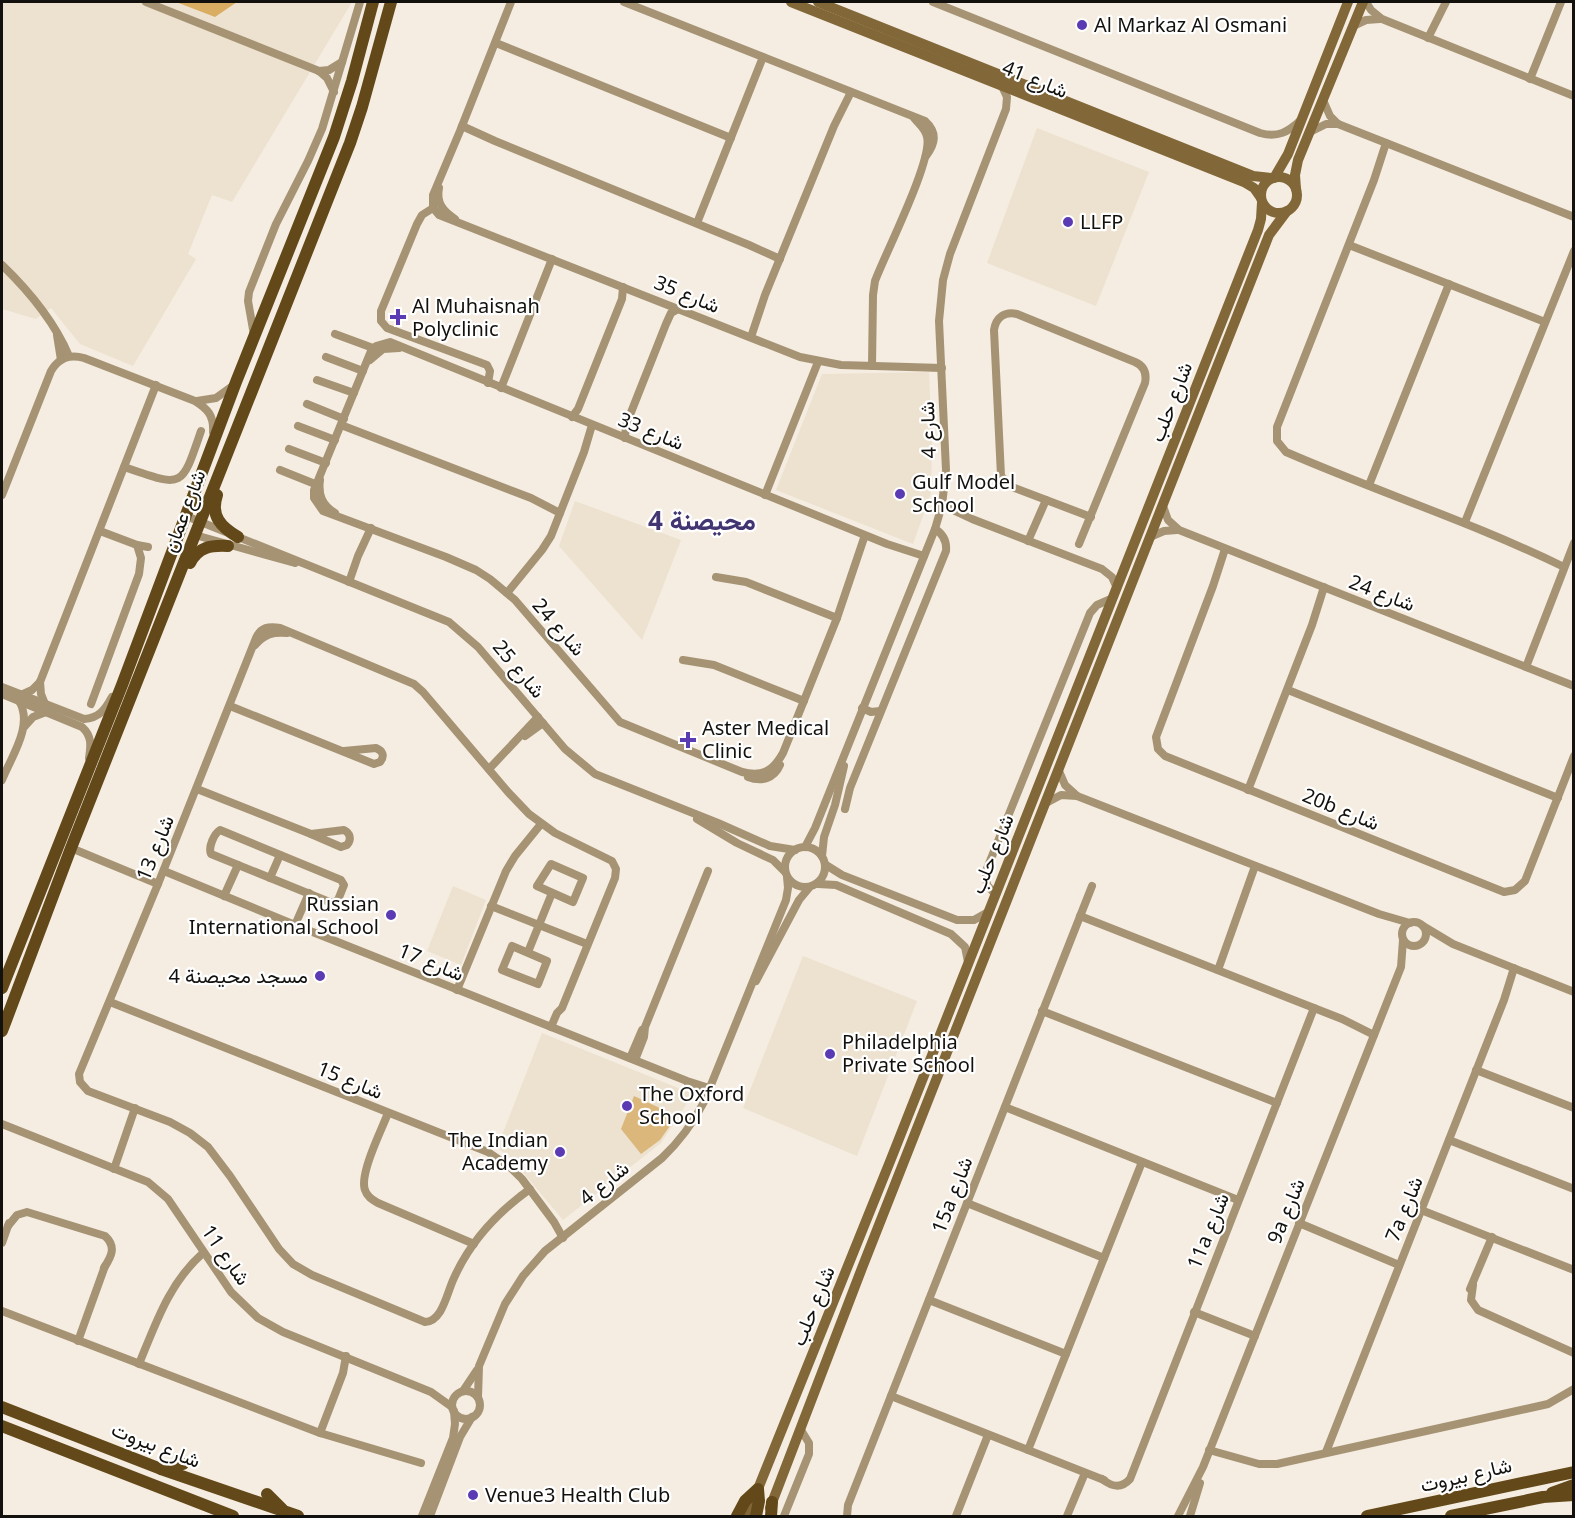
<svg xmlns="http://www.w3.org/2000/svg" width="1575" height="1518" viewBox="0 0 1575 1518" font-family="'Noto Sans',Vazirmatn,sans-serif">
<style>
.built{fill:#ede2cf}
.green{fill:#dbb77c}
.forest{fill:#daae62}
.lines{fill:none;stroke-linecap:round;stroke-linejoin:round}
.street{stroke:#a59374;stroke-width:8}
.secondary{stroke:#826738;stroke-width:10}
.primary{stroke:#634919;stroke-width:12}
.poi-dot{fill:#5b3bb3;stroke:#fff;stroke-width:2}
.labels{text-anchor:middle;stroke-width:4.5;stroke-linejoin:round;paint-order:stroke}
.poi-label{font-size:20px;fill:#13110d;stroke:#fff;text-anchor:start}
.street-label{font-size:20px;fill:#13110d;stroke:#fff}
.district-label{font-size:26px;font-weight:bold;fill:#423572;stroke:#fff}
</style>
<rect width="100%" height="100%" fill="#f5ede1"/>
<g class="built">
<polygon points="2,2 352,2 232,202 212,195 188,254 196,259 133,366 80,344 51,308 36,319 2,309"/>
<polygon points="1037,128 1149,172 1096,306 987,263"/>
<polygon points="929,372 932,445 931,493 913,544 776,490 822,374"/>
<polygon points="575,501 681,540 642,640 559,546"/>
<polygon points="453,886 486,900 461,965 427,951"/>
<polygon points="803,956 917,1001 857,1156 743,1108"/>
<polygon points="542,1033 693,1094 661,1143 563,1220 510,1157 497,1148"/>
</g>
<polygon class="green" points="634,1096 677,1116 660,1140 641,1154 621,1129"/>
<polygon class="forest" points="176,2 237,2 215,17"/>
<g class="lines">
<g class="street">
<polyline points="146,2 319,71 327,78 334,92"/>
<polyline points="511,2 460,131 433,195 433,208 439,215 800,357 841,365 942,368"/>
<path d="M624,2L925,121C938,133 935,144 926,156"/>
<path d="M933,2L1260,133C1278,138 1288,132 1301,120"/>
<polyline points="1366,2 1371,10 1382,19 1574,96"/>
<polyline points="1353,26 1366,20 1380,19"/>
<polyline points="1428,38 1446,2"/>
<polyline points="496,43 731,138"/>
<polyline points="319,71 329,70 342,62"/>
<polyline points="1530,79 1561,2"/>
<polyline points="1323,100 1330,116 1338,124 1574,217"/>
<polyline points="462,126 495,141 749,245 780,259"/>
<polyline points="1310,132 1326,124 1338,124"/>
<path d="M1386,143L1374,180L1277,427V441L1286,452C1378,492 1474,523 1564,567"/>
<path d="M439,188C436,203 443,211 455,219"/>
<polyline points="433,208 422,215 417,224 381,311 381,321 387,328 487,365 490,371 488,383"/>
<polyline points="697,223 763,57"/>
<polyline points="1349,245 1545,322"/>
<path d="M2,265C29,291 54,321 69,356"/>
<polyline points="335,334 373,348"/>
<polyline points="57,335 61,360"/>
<polyline points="254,335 248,301 249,292 276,224 308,161 322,129 360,2"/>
<polyline points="751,337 765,295 834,126 851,92"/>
<polyline points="326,357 363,371"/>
<polyline points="370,360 383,349 399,348"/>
<path d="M872,366L873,295L875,281C885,254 933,160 927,137C926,129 919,124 914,118"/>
<polyline points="317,380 354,393"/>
<polyline points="501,388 552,259"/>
<polyline points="197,401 216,398 234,385"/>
<polyline points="307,404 344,419"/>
<polyline points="572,417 578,409 622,299 623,287"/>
<polyline points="341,425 531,498 560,513"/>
<polyline points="298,426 335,440"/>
<polyline points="625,438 626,425 666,324 671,313 678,309"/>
<polyline points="289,449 326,463"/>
<path d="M124,467C183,487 181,490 201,431"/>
<polyline points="280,470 315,484"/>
<path d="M320,480C318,495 322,505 335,513"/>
<polyline points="1369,485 1449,284"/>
<path d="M2,495L51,371C59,358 69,354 84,358L195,401C208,409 214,416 213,432"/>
<polyline points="765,495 818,362"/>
<polyline points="942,505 972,519 1102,569 1112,577 1117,588"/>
<polyline points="1163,506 1168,520 1179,530 1574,686"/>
<polyline points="186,516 449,622 478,647 565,749 595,774 718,823 770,846 795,850"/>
<polyline points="1465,522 1574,251"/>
<polyline points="100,531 137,545 148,547"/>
<polyline points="195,535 295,563"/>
<path d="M865,535L837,618L783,753C773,771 763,777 742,772L620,722L515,600L490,579L476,570L446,557L323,511L314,498V490L371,351L376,346L390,342L887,544L924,556"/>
<polyline points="1150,537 1164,531 1177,530"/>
<polyline points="1028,541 1046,500"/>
<path d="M1079,544L1145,383C1147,373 1144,366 1135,362L1017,314C1005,311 996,317 994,330L1001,476L1012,487L1091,517"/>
<polyline points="1225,549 1213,586 1156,737 1158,749 1165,756 1504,892 1515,890 1525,881 1574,756"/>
<polyline points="716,577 746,582 837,618"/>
<polyline points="349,582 358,556 371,528"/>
<polyline points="507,593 542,550 551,536 584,452 592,425"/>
<path d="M255,645C265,634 272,632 287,633"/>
<polyline points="683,660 714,665 804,701"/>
<polyline points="1526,667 1574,543"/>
<polyline points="40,682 41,694 45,704"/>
<path d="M2,687L84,719C99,718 105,710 112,697"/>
<polyline points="1288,690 1558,798"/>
<path d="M2,694L82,727C92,736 91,745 89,758"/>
<polyline points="21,695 32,690 40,682 156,385"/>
<polyline points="91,704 139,574 141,558 137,545"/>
<path d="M230,706L374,764L380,762C385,756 383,751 376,748L344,751"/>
<polyline points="862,708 871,712 880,711"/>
<polyline points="24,727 33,717 46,712"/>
<polyline points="525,736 543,723"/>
<polyline points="489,769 538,717"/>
<polyline points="1059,771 1065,785 1076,795"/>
<path d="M748,777C761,782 774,779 780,765"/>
<path d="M2,780C11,757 34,725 19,701"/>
<polyline points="197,789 311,834"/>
<polyline points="1248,790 1312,625 1324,587"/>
<polyline points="1046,803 1061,795 1077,796 1379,914 1410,923"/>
<path d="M845,809L850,788L946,551C947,541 943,534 935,529"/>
<polyline points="697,819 737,843 773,860 785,872"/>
<path d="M220,830L341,880L344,885L338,900L332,903L211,854C208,847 214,834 220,830Z"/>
<path d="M344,830C350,833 352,839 347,845L341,847L311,834Z"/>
<circle cx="805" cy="867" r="20"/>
<polyline points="805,847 815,828 935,529 942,505 946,470 939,321 943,280 950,254 1006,109 1007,97 1002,86"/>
<polyline points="71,848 158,884"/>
<polyline points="822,856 824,837 835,805 844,766"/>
<polygon points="551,864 583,878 573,902 537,886"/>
<polyline points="826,865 842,875 957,920 974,920 988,912"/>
<polyline points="164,871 295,925 687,1081 709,1088"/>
<polyline points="270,878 280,855"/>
<polyline points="818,884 836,885 951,934 965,947 968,962"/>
<polyline points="996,895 987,885 986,871 1090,613 1097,605 1113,598"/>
<polyline points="224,896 238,865"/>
<polyline points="491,906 587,944"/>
<polyline points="1080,916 1342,1019 1374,1035"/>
<circle cx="1414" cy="934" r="12"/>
<polyline points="295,925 309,893"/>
<polyline points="1423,926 1453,944 1574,992"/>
<polygon points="512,946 547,961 538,984 502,970"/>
<polyline points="528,952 552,893"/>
<polyline points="1218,970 1255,866"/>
<polyline points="756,981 799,900 809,888"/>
<polyline points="457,990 506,871 515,856 541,824"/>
<polyline points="110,1002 488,1152 510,1167 522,1179 554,1222 563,1238"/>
<polyline points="1042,1011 1277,1103"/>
<polyline points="630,1058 642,1030"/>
<polyline points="635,1060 644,1037 645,1027 708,871"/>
<polyline points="1476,1070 1574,1108"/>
<polyline points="688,1083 707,1093"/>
<polyline points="1005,1107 1238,1200"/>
<path d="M388,1113C382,1129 359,1174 365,1190C367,1197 373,1200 378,1203L474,1244"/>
<polyline points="2,1124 148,1182 168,1199 231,1292 258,1318 283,1332 431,1392 452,1407"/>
<polyline points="1449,1140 1574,1189"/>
<polyline points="114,1169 135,1108"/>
<path d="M530,1189C498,1212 470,1242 454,1278C447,1292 443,1321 425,1322L312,1275L293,1264L279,1249L230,1176L208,1147L190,1133L170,1122L88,1091L80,1082L79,1074L158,884L256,638C261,627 269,626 280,628L414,684L423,692L508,792L529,814L555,833L612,861L616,869L615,878L562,1008L557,1013L551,1027"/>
<polyline points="967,1203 1104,1258"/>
<polyline points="1421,1210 1574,1270"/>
<polyline points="1299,1223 1399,1265"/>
<path d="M8,1226L17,1215L27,1212L105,1236C117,1247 111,1257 104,1268"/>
<polyline points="2,1243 9,1223"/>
<polyline points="1473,1285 1471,1300 1478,1310 1574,1353"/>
<polyline points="1470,1289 1492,1237"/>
<polyline points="929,1300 1066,1354"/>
<polyline points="2,1311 320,1433 421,1463"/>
<polyline points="1194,1312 1255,1336"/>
<polyline points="78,1341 105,1266"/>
<path d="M139,1364C156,1323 169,1283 203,1253"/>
<polyline points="463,1391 477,1370"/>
<circle cx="466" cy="1405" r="14"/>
<polyline points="891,1396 1104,1480"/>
<path d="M478,1397L479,1366L505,1304L523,1276L545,1251L662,1158C680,1141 693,1123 704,1102L786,900L788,888L787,877"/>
<polyline points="320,1433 343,1373 346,1356"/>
<polyline points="1028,1450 1142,1162"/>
<polyline points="1209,1450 1259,1464 1277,1464 1548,1404 1574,1389"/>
<polyline points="1326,1452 1504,1000 1514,968"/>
<path d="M1102,1479C1112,1487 1121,1489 1130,1479L1314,1008"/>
<polyline points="422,1516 453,1438 455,1424 454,1411"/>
<polyline points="430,1516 460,1437 472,1417"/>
<polyline points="784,1516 809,1454 809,1443 801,1430"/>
<polyline points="847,1516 848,1505 1092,886"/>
<polyline points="956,1516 988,1435"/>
<polyline points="1067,1516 1085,1473"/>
<polyline points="1178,1516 1203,1467 1401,967 1403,940"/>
<polyline points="1190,1516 1200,1483"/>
</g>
<g class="secondary">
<polyline points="791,2 1244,182 1254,188 1261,198"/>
<polyline points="818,2 1253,176 1271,178"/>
<circle cx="1279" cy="195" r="18"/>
<polyline points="1274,178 1288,154 1348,2"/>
<polyline points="1296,189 1295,175 1298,160 1363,2"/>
<polyline points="770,1508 862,1268 1269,235 1287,211"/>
<polyline points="747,1516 891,1159 1258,230 1261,219 1262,202"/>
</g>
<g class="primary">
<path d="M217,495C210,516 221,527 238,537"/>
<path d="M190,563C198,547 211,545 228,546"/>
<polyline points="2,988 122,685 236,382 334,137 352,81 373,2"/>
<polyline points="2,1031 71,848 350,143 362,107 391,2"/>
<polyline points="2,1407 161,1469 298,1516"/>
<polyline points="2,1426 233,1516"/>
<polyline points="161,1469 183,1464"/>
<polyline points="1552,1493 1574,1485"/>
<polyline points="267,1494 282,1509"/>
<polyline points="737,1516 745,1501 758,1489 759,1501 756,1516"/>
<polyline points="771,1516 772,1502"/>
<polyline points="1367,1516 1574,1472"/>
<polyline points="1451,1516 1543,1497 1574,1495"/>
</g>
</g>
<g class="poi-dot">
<circle cx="1082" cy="25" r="6"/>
<circle cx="1068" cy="222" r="6"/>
<path d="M395 308h6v6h6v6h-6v6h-6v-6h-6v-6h6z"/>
<circle cx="900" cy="494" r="6"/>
<path d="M685 731h6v6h6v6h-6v6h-6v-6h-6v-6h6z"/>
<circle cx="391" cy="915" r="6"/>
<circle cx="320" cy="976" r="6"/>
<circle cx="830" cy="1054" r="6"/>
<circle cx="627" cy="1106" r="6"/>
<circle cx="560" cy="1152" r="6"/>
<circle cx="473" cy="1495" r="6"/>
</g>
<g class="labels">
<g class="poi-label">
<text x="1094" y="32">Al Markaz Al Osmani</text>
<text x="1080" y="229">LLFP</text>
<text x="412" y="313">Al Muhaisnah<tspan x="412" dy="23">Polyclinic</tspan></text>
<text x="912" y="489">Gulf Model<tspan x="912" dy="23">School</tspan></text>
<text x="702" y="735">Aster Medical<tspan x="702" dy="23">Clinic</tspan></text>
<text x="379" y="911" text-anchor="end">Russian<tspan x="379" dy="23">International School</tspan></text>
<text x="308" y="983" text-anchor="end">مسجد محيصنة 4</text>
<text x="842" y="1049">Philadelphia<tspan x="842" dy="23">Private School</tspan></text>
<text x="639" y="1101">The Oxford<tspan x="639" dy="23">School</tspan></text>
<text x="548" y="1147" text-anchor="end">The Indian<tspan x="548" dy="23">Academy</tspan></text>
<text x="485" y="1502">Venue3 Health Club</text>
</g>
<g class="street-label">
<text transform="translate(1035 79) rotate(22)" y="7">شارع 41</text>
<text transform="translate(687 294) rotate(22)" y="7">شارع 35</text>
<text transform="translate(1171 402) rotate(-69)" y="7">شارع حلب</text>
<text transform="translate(928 430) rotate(-92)" y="7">شارع 4</text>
<text transform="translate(651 431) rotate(22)" y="7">شارع 33</text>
<text transform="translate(184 511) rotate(-69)" y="7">شارع عمان</text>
<text transform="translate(1382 593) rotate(21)" y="7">شارع 24</text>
<text transform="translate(559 627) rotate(49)" y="7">شارع 24</text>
<text transform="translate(519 669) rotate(50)" y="7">شارع 25</text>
<text transform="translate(1341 809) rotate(22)" y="7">20b شارع</text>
<text transform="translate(155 848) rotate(-68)" y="7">شارع 13</text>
<text transform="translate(992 854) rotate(-68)" y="7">شارع حلب</text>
<text transform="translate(431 962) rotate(22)" y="7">شارع 17</text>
<text transform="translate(350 1080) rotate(22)" y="7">شارع 15</text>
<text transform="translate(604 1183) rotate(-39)" y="7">شارع 4</text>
<text transform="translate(952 1195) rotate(-69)" y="7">15a شارع</text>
<text transform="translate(1404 1209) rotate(-68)" y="7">7a شارع</text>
<text transform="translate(1286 1211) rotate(-68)" y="7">9a شارع</text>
<text transform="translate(1208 1231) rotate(-68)" y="7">11a شارع</text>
<text transform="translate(226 1255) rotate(55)" y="7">شارع 11</text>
<text transform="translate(813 1306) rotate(-68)" y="7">شارع حلب</text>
<text transform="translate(156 1445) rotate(21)" y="7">شارع بيروت</text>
<text transform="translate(1466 1475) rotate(-13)" y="7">شارع بيروت</text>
</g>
<g class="district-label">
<text x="702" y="530">محيصنة 4</text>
</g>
</g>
<rect width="1575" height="1518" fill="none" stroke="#13110d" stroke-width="6"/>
</svg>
